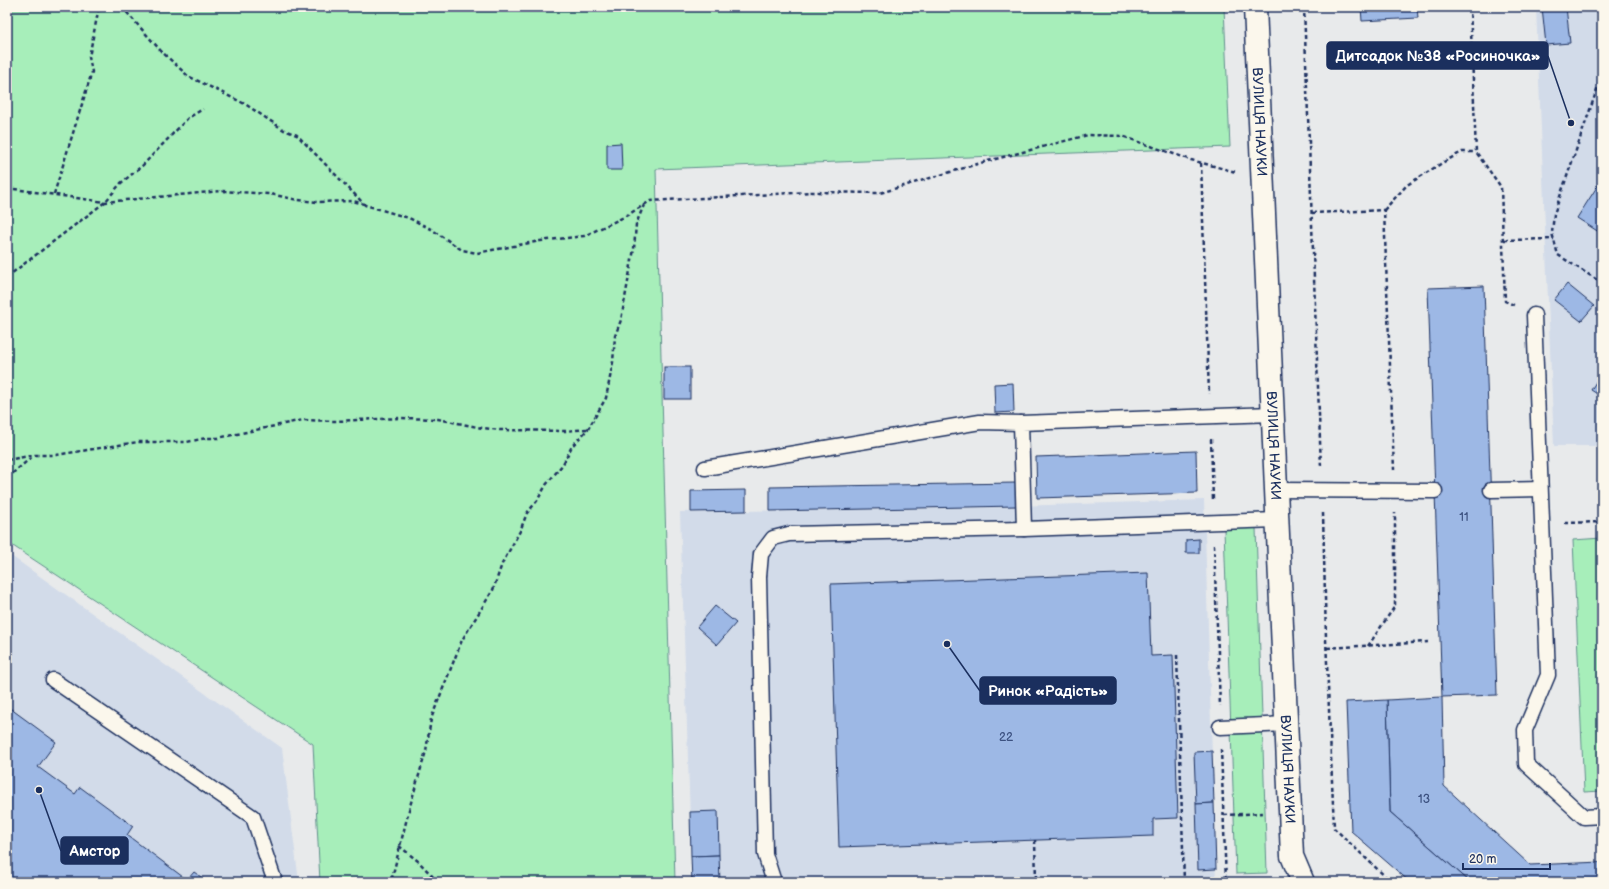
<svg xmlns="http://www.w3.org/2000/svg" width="1609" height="889" viewBox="0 0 1609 889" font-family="'Balsamiq Sans',sans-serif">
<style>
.built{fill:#d2dbe9}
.green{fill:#a7eeba;stroke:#618e8c}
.building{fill:#9db8e5;stroke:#1b2f5e}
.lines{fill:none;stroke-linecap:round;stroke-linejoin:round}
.lane-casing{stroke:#1b2f5e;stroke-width:17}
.secondary-casing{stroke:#1b2f5e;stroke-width:25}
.path{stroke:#1b2f5e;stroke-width:2.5;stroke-dasharray:4 3;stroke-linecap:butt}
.lane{stroke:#fbf7ec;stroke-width:14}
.secondary{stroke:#fbf7ec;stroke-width:22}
.labels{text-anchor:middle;stroke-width:3;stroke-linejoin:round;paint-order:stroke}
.number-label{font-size:12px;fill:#3c5180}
.street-label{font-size:14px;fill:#1b2f5e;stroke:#fbf7ec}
.leader{fill:none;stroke:#1b2f5e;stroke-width:1.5}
.callout-dot{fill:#1b2f5e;stroke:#fbf7ec;stroke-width:1.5}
.callout{fill:#1b2f5e;stroke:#1b2f5e;stroke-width:1.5}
.callout-label{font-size:15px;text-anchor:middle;font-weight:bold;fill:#fff}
</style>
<rect width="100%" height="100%" fill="#e8eaeb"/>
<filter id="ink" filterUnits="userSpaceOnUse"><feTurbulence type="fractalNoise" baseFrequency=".025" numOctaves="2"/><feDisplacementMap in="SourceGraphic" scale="8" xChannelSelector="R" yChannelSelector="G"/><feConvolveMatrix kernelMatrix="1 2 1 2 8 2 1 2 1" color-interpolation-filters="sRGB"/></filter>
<g filter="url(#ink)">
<g class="built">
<polygon points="1536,7 1602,7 1602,446 1554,446"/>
<polygon points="1204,500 1216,882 692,882 680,512 1016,506"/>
<polygon points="7,553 282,748 299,882 7,882"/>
</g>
<g class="green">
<polygon points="7,7 1224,7 1230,147 656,169 675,882 320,882 313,744 7,542"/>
<polygon points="1256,528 1267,873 1236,874 1224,529"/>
<polygon points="1602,538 1602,791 1584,792 1573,540"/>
</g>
<g class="building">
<polygon points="1361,7 1417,7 1418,18 1362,21"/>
<polygon points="1542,7 1566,7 1570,43 1546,45"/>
<polygon points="621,143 622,170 607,170 607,144"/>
<polygon points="1602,179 1602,234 1577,218"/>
<polygon points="1567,284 1594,306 1581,321 1554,300"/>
<polygon points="1484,286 1497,695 1442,697 1428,288"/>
<rect x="664" y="367" width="26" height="32"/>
<polygon points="1602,372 1602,397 1591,390"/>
<polygon points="1013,383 1014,412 995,413 994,384"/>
<polygon points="1196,451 1197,493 1037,498 1036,457"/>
<polygon points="1016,483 1016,506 770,511 770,487"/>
<polygon points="1602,484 1602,510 1599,510 1599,485"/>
<polygon points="746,490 746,511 691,512 691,491"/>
<polygon points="1199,539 1199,553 1186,553 1186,540"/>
<polygon points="1148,573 1151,656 1173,655 1178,818 1153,819 1153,836 839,847 831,584"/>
<polygon points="715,606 736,623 717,645 697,627"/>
<polygon points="1442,697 1444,786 1530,865 1602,862 1602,882 1470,882 1390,812 1387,700"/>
<polygon points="1387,700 1390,812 1470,882 1410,882 1351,831 1346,702"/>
<polygon points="7,706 56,742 38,767 75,794 80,787 133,826 127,835 187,880 194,872 208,882 7,882"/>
<polygon points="1212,751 1214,803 1196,804 1194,752"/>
<polygon points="1214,803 1216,869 1198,870 1196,804"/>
<polygon points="718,811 719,855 691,856 690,812"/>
<polygon points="719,855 720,882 692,882 691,856"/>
</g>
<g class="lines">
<defs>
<g id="lane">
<polyline points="1534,315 1548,675 1525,730 1526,764 1584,817 1602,816"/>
<polyline points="1273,414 1021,423 1024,529 1278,520"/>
<polyline points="705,468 980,422 1021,423"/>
<polyline points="1276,490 1435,491"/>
<polyline points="1491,490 1540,489"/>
<polyline points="53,680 253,817 275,882"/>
<polyline points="1220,727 1286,724"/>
<polyline points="774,882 765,854 759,577 761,554 773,538 789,534 1024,529"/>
</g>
<g id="secondary">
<path id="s1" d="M1255,7L1292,856L1303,882"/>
</g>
</defs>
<use href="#lane" class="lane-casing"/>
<use href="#secondary" class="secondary-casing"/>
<g class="path">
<polyline points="122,7 161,51 188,76 245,104 284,130 297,135 365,205 409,218 431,229 462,250 477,253 540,241 584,236 624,217 644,205 636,224 634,249 621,320 615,336 613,362 606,398 588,429 572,446 563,464 546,485 537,501 527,513 520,531 502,564 493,590 462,640 431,719 426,751 410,806 391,882"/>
<polyline points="1304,7 1321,468"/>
<polyline points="1470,7 1476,152 1501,187 1505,301 1516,306"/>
<polyline points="1602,75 1554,214 1552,233 1558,255 1602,283"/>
<polyline points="1201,163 1209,394"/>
<polyline points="7,188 105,202 221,191 270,194 298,200 317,202 353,201 364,204"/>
<polyline points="54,194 92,72 89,57 99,7"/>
<polyline points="644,205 650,201 811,192 880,193 984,162 1088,135 1122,136 1191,160 1236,172"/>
<polyline points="1384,210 1407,185 1442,163 1462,152 1476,152"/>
<polyline points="1312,213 1384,210 1394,470"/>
<polyline points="1504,240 1554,239"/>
<polyline points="7,277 105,202 121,183 142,166 188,118 203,109"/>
<polyline points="1211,439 1213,500"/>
<polyline points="7,460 35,455 56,455 138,442 187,442 206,438 218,438 303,420 335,421 401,418 438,419 482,428 500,430 565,431 587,429"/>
<polyline points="7,478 33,456"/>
<polyline points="1323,513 1326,639 1334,828 1391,882"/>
<polyline points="1565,523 1602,522"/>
<polyline points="1214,545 1220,706"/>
<polyline points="1368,646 1395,606 1395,513"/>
<polyline points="1327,648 1428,642"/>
<polyline points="1177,655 1184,882"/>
<polyline points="1221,749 1226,882"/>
<polyline points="1224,815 1263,813"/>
<polyline points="1602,837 1602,855"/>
<polyline points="1035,840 1036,882"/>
<polyline points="399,846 418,861 438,882"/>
</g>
<use href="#lane" class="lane"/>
<use href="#secondary" class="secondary"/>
</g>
</g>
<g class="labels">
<g class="number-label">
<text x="1464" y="521">11</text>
<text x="1006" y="741">22</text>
<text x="1424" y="803">13</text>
</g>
<g class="street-label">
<text dy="5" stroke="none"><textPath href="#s1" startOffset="115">ВУЛИЦЯ НАУКИ</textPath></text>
<text dy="5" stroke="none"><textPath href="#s1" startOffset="439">ВУЛИЦЯ НАУКИ</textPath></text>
<text dy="5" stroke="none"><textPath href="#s1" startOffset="763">ВУЛИЦЯ НАУКИ</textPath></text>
</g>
</g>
<path class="leader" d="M1571 123L1548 56M947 644L980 691M39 790L61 851"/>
<g class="callout-dot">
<circle cx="1571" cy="123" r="4"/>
<circle cx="947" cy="644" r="4"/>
<circle cx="39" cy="790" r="4"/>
</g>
<g class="callout">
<rect x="1327" y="42" width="221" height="27" rx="4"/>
<rect x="980" y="677" width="136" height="27" rx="4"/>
<rect x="61" y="837" width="67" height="27" rx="4"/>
</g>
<g class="callout-label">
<text x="1438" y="61">Дитсадок №38 «Росиночка»</text>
<text x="1048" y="696">Ринок «Радість»</text>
<text x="95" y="856">Амстор</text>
</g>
<rect width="1609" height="889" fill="none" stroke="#fbf7ec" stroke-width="24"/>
<rect x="12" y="12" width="1585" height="865" fill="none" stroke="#1b2f5e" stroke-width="1.5" filter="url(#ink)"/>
<path d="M1463 863v6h87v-6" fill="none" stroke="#1b2f5e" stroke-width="2"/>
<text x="1469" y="863" font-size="12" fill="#1b2f5e" stroke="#fbf7ec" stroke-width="3" paint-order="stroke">20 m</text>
</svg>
